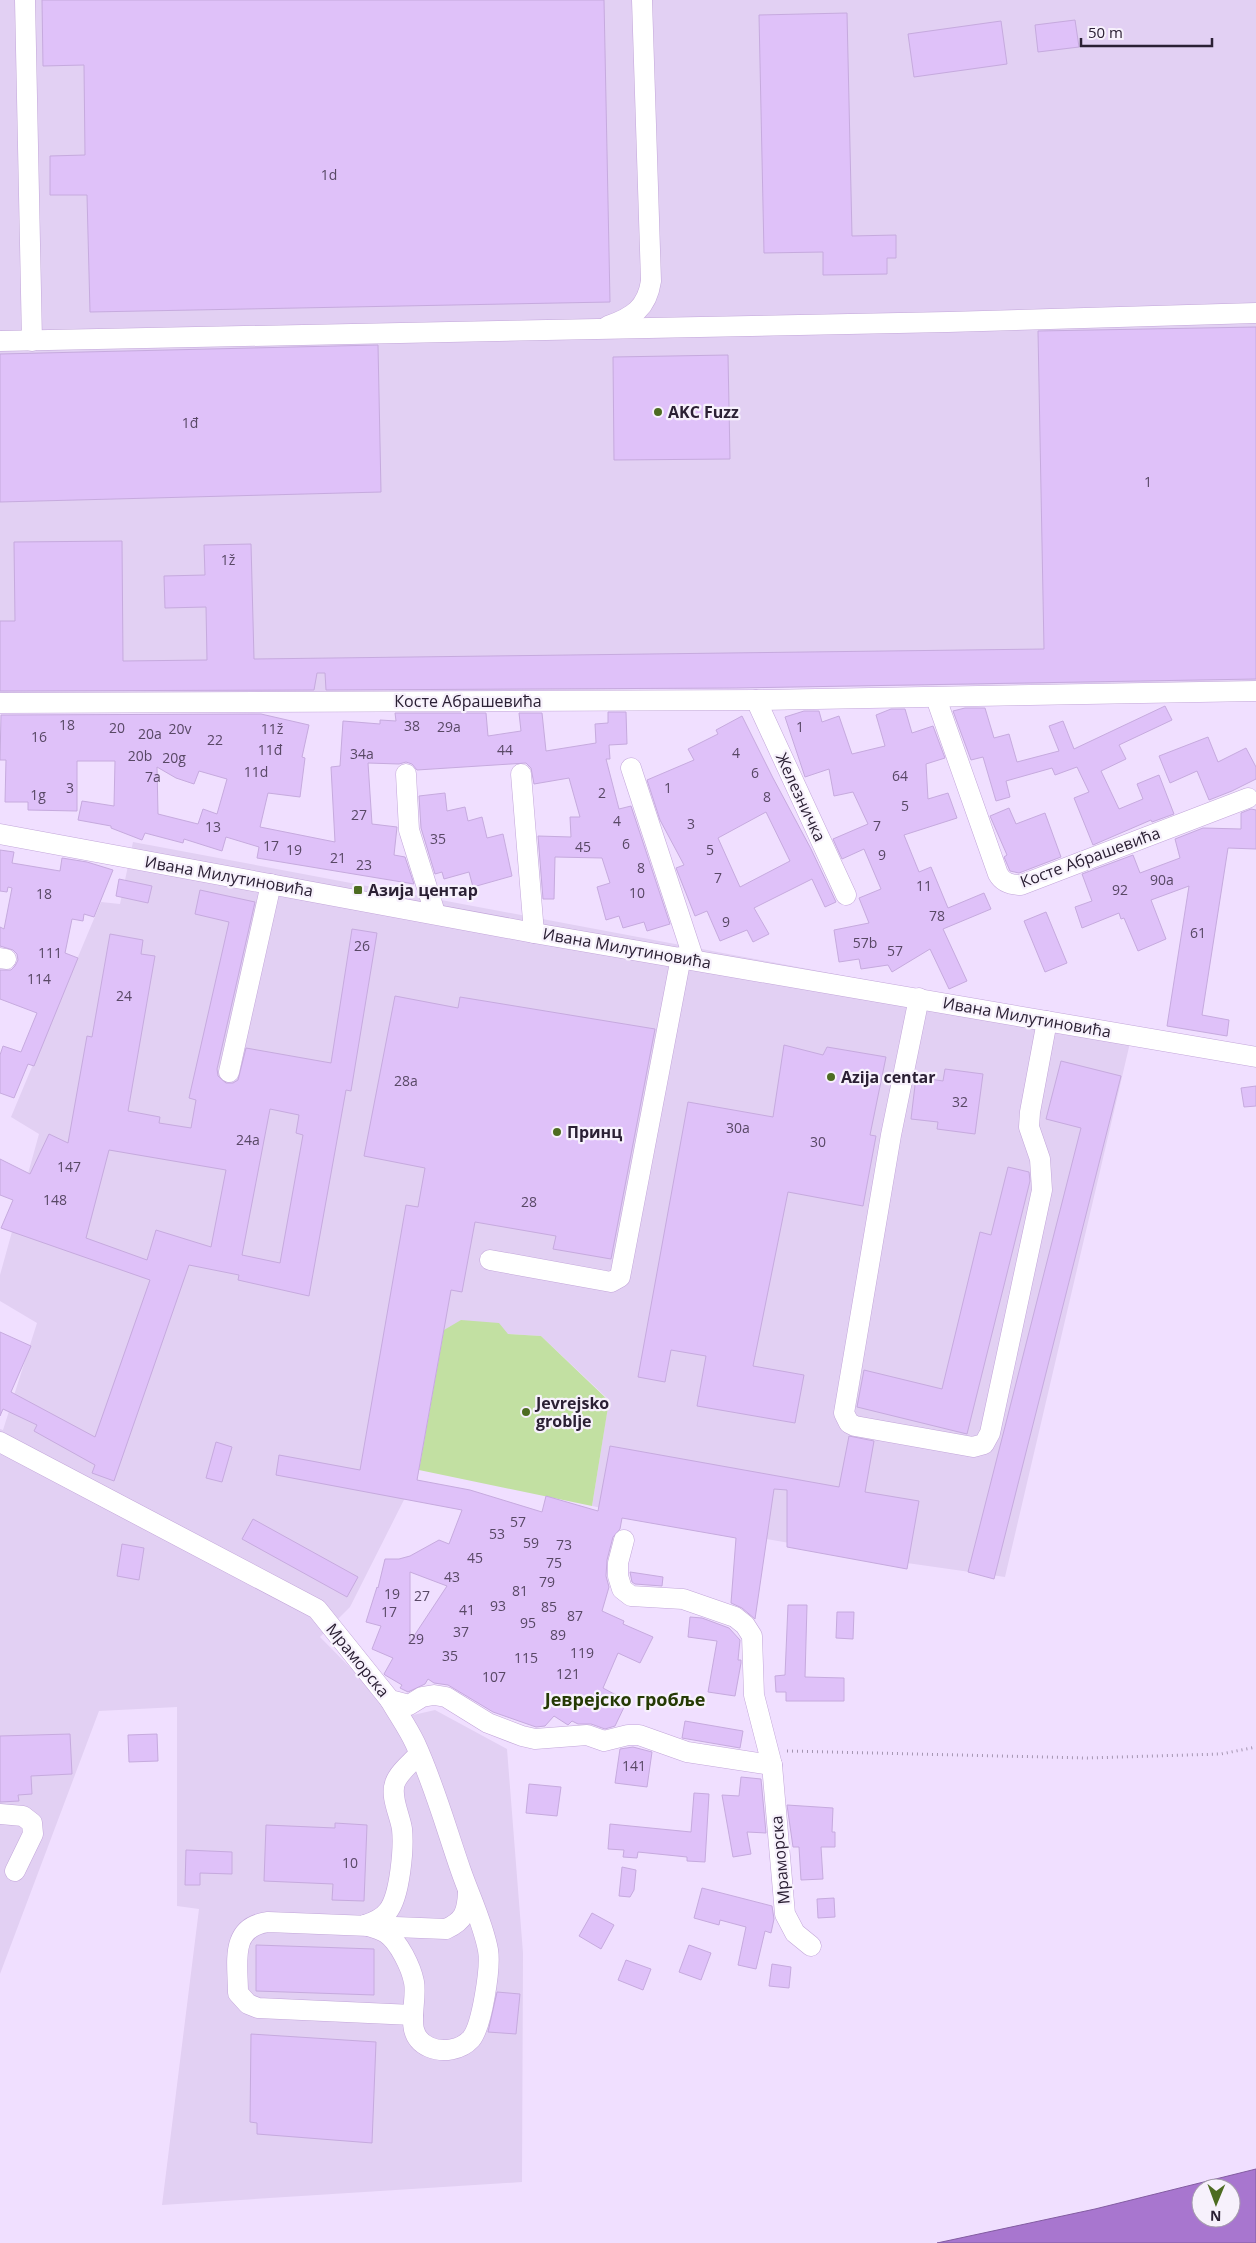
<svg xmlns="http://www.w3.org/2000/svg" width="1256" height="2243" viewBox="0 0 1256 2243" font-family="'Open Sans',sans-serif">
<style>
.built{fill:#e2d0f3}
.green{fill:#c2e0a2}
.water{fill:#a876cf;stroke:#825ca0;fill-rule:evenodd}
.building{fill:#dfc1f9;stroke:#c6aade;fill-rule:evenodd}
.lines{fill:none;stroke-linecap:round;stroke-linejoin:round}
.minor-casing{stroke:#c2a6d9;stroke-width:21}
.path{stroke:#a495b1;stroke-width:3;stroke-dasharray:1 4;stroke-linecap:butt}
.minor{stroke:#fff;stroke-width:20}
.poi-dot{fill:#4d6c21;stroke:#f7f1fc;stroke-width:2}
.labels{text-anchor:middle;stroke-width:4.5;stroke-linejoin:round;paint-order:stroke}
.number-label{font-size:14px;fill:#584865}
.poi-label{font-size:16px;font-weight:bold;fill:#2b2034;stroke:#f7f1fc;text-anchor:start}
.street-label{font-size:16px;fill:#2b2034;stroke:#f7f1fc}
.neighbourhood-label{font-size:18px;font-weight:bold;fill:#253a04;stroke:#f7f1fc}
</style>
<rect width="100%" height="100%" fill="#f0dfff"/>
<g class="built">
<polygon points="0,0 1256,0 1256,681 0,698"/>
<polygon points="133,842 1133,1030 1005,1577 900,1562 673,1523 592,1506 609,1400 541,1336 444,1330 419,1470 350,1607 320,1637 400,1718 435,1710 507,1749 523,1953 522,2182 162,2205 199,1909 177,1906 177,1707 99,1711 0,1974 0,1429 3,1430 37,1323 0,1301 0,1275 39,1134 11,1117 101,902 120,904"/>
</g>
<polygon class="green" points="461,1320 499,1323 508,1334 541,1336 609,1401 592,1506 419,1470 444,1330"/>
<path class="water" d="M1256,2169V2243H937L1095,2209ZM1201,2188H1231V2218H1201Z"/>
<g class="building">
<polygon points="42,0 604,0 610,302 90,312 87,195 50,195 50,156 85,155 84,65 43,66"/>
<polygon points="847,13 852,236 896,235 896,258 887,258 887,274 823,275 823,252 764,253 759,15"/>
<polygon points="1075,20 1079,47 1038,52 1035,25"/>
<polygon points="1001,21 1007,64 914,77 908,34"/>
<polygon points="1256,327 1256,679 737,688 326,690 325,673 317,673 314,690 0,691 0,621 15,621 14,542 122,541 123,661 207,660 206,607 165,608 164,576 205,575 204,545 251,544 254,659 1044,649 1038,331"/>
<polygon points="378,345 381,492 0,502 0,354"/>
<polygon points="728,355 730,459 614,460 613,357"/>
<polygon points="1165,706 1172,720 1119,745 1126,759 1101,771 1119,809 1143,799 1137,784 1159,775 1174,814 1152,822 1151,820 1093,845 1074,798 1089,792 1077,767 1055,775 1052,768 1006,781 1010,797 996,801 983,757 971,760 953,711 965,708 985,708 994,738 1009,734 1017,762 1059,751 1049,726 1063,721 1074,749"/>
<polygon points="891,709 905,709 912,733 933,726 945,758 926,764 928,799 948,793 957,818 904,835 919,872 931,867 948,908 984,893 991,909 943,929 967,981 949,989 930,949 892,972 888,965 861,969 859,959 839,962 834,930 869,923 859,898 881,889 864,849 842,859 833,839 868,824 853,792 834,796 829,769 805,777 785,717 804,711 819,711 822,722 839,716 852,754 885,746 876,715"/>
<path d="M608,712H626L627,744L609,745L610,759H606L619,809L631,806L670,924L647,931L644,922L623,928L619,916L606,920L597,887L610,883L602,858L555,857L554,899H543L538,836L571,837L570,817H580L569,778L534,784L531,768L526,763L417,770L412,764L406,762L399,764L368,763L372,824L397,827L394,855L405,857L414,884L257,858L259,847L226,837L222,851L184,839L183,843L145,833L142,840L111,828V826L78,820L82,801L114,806L115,761H77V811L28,810V802H5L6,760H0L1,715L261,714L309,725L302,757L305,758L300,797L268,793L260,827L335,842L331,767L340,766L343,721L380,724V720L396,721L395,713H486L488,736L521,731L519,713H542L546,751L596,743L595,724L608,723ZM157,767L176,778L194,784L199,771L227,779L217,814L203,809L198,824L158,814Z"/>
<path d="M742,716L773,778L811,849L836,902L825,907L812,879L754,908L769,934L753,942L747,930L720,941L707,911L695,916L676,868L684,865L660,820L647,780L694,760L688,749L718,734L716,730ZM766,812L790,861L740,887L718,838Z"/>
<polygon points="1208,737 1218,762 1246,748 1256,767 1256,779 1232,791 1209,800 1197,771 1170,783 1159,756"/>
<polygon points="445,793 447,811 465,807 468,821 482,817 487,838 503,834 512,876 473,887 469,872 444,879 442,872 435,874 421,828 419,796"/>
<polygon points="1009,808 1016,824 1045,813 1061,857 1019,873 1010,871 1004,857 1007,855 990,816"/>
<polygon points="1251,809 1256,810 1256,849 1228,848 1202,1015 1229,1020 1227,1036 1167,1026 1189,886 1151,900 1166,939 1138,951 1124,918 1121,919 1119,913 1082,928 1075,907 1092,901 1082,874 1133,855 1140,873 1180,858 1175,839 1203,828 1241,829 1241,813"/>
<polygon points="0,850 14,852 12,863 60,871 62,858 87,862 113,870 94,917 84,914 83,921 72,919 65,953 78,958 34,1066 28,1064 14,1098 0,1093 0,1055 3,1046 21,1052 37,1013 0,999 0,970 11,970 15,966 18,960 17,954 13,950 0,946 0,927 4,929 12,888 8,887 7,892 0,891"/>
<polygon points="119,879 152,886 148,903 116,896"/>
<path d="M200,890L255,902L217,1069L218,1076L226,1083H233L238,1080L246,1048L331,1063L352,929L377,933L351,1091L346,1090L309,1296L238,1280L239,1275L189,1265L114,1481L92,1473L95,1465L34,1431L37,1425L3,1409L0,1416V1332L31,1346L11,1392L95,1437L150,1280L1,1228L13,1200L0,1195V1159L30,1174L49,1134L68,1143L87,1036L92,1037L110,934L143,940L141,954L155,956L128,1111L160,1117L159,1123L191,1128L196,1100L189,1098L229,922L195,914ZM270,1109L299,1115L296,1133L303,1135L280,1263L242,1255ZM109,1150L226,1170L211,1247L156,1230L147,1260L86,1238Z"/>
<polygon points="1046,912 1067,963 1045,972 1024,921"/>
<path d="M395,996L458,1008L460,997L655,1029L611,1259L553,1249L556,1236L475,1222L462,1292L451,1290L417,1480L470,1490L542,1512L546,1496L598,1511L610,1446L839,1487L849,1436L874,1441L865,1492L919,1501L907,1569L787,1547V1490L774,1489L755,1619L742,1608L731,1603L736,1538L622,1518L620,1529L613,1537L607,1560L606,1576L609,1587L602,1611L624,1621L623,1624L653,1637L640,1663L618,1653L603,1688L627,1701L615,1726L605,1729L591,1724H578L572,1721L568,1725L554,1716L545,1726L536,1727L493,1712L448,1685L434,1683L428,1679L425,1684L408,1692L400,1688L402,1685L385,1675L384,1674L393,1658L372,1649L381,1626L366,1622L377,1587L378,1588L385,1559H399L410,1556L439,1540L449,1544L462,1510L276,1475L279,1455L360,1470L406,1205L418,1207L425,1168L364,1156ZM410,1572L447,1586L410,1642Z"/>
<polygon points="784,1045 823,1055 827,1047 886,1057 870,1135 876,1136 863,1206 788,1192 753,1366 804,1375 795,1423 697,1406 706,1356 671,1350 665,1382 638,1377 688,1102 773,1117"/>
<polygon points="1061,1061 1121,1076 994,1579 968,1572 1081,1128 1046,1119"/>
<polygon points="945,1069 983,1074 975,1134 937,1129 938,1122 911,1119 916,1077 943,1081"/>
<polygon points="1256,1086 1256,1106 1244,1107 1241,1088"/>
<polygon points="1008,1167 1029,1172 1030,1181 967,1434 857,1407 864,1370 942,1389 980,1232 991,1235"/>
<polygon points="216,1442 232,1447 222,1482 206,1478"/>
<polygon points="253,1519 358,1577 347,1597 242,1539"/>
<polygon points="122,1544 144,1548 139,1580 117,1576"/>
<polygon points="630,1572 663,1577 662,1586 635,1584 632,1582"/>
<polygon points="788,1605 807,1605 805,1677 844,1678 844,1701 786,1701 786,1692 776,1692 775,1676 785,1675"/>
<polygon points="837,1612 854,1612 853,1639 836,1638"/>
<polygon points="690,1617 702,1618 729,1628 740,1640 738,1660 741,1660 741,1663 735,1696 708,1692 717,1641 688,1637"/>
<polygon points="685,1721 743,1731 740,1748 682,1738"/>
<polygon points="70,1734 72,1774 31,1776 32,1794 18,1795 19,1801 0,1802 0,1736"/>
<polygon points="157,1734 158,1761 129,1762 128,1735"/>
<polygon points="633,1747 652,1752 647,1787 615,1783 620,1749"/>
<polygon points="741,1777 761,1779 766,1833 747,1832 751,1854 733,1857 722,1795 739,1796"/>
<polygon points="529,1784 561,1787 557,1816 526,1813"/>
<polygon points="694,1793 709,1794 705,1862 687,1861 687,1857 638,1852 637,1858 623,1857 624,1850 608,1849 610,1824 691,1832"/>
<polygon points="787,1805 833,1808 832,1832 835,1832 835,1847 821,1847 823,1879 801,1880 799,1847 793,1847"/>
<polygon points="335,1823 367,1825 364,1901 332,1900 333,1884 264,1881 266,1825 335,1828"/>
<polygon points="186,1850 232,1852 232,1874 200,1873 200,1885 185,1885"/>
<polygon points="622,1867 636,1870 634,1890 630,1897 619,1896"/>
<polygon points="702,1888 772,1906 774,1919 771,1933 765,1931 756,1969 738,1965 746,1927 720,1920 719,1925 694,1918"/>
<polygon points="834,1898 835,1917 818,1918 817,1899"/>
<polygon points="592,1913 614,1925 601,1949 579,1936"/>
<polygon points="256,1945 374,1949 374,1995 256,1991"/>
<polygon points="689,1945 711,1953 701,1980 679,1972"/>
<polygon points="626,1960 651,1969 643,1990 618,1980"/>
<polygon points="772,1964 791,1967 789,1988 769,1986"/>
<polygon points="497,1992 520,1994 516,2034 488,2032"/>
<polygon points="251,2034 376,2042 372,2143 257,2134 257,2123 250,2122"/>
</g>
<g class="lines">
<defs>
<g id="minor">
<polyline points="25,0 32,341"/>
<path d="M608,326C633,317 647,308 651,281L642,0"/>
<polyline points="0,341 948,322 1256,313"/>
<path d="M936,698L998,874C1003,883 1011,885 1021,885L1248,798"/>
<polyline points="756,700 846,895"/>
<polyline points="0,703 756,700 1256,691"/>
<polyline points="631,768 694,960"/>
<polyline points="406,774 409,830 435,913"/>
<polyline points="521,774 534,933"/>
<polyline points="0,834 534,933 1256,1057"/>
<polyline points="0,958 6,959"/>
<polyline points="919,998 891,1135 844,1413 849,1423 855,1426 973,1447 984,1444 990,1433 1042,1190 1040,1159 1029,1127 1030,1112 1047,1021"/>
<polyline points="229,1072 271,884"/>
<polyline points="490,1260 611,1282 620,1277 681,957"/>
<polyline points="0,1442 317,1609 390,1700 409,1705 422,1697 434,1695 446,1697 488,1723 522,1736 535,1739 587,1735 604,1741 628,1735 639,1735 687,1752 772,1765"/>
<polyline points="624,1540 618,1563 618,1576 622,1589 631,1596 683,1599 735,1617 745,1625 752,1636 754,1695 772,1765 785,1914 795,1933 811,1946"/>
<polyline points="0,1814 23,1816 32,1823 33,1834 15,1871"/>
<path d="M365,1925C372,1927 380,1929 386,1933C399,1942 411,1967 414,1982C418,2004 402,2035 429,2047C443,2053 461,2050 471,2039C482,2026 491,1967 488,1950C483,1923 470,1897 461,1871C446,1828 434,1784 415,1743C408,1728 398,1714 390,1700"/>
<path d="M365,1925C374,1922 382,1919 388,1911C400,1896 404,1848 402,1829C400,1815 390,1797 395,1783C399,1772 412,1762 419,1754"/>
<path d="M413,2015L258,2008L248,2004L238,1993C238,1963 229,1927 268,1922L446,1929C464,1921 467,1912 468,1893"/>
</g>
</defs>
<use href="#minor" class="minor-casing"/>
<polyline class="path" points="787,1751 1087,1758 1221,1754 1256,1747"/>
<use href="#minor" class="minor"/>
</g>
<g class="poi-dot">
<circle cx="658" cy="412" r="5"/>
<rect x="353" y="885" width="10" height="10" rx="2.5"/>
<circle cx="831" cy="1077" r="5"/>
<circle cx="557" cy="1132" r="5"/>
<circle cx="526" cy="1412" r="5"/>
</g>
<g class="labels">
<g class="number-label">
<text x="329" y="180">1d</text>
<text x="190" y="428">1đ</text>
<text x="1148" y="487">1</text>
<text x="228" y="565">1ž</text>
<text x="67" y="730">18</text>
<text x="412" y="731">38</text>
<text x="449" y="732">29a</text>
<text x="800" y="732">1</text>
<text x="117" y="733">20</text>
<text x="180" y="734">20v</text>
<text x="272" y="734">11ž</text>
<text x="150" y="739">20a</text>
<text x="39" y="742">16</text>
<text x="215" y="745">22</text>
<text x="270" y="755">11đ</text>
<text x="505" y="755">44</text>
<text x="736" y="758">4</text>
<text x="362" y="759">34a</text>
<text x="140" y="761">20b</text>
<text x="174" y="763">20g</text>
<text x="256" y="777">11d</text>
<text x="755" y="778">6</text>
<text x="900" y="781">64</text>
<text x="153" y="782">7a</text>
<text x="70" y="793">3</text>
<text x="668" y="793">1</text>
<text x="602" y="798">2</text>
<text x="38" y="800">1g</text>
<text x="767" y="802">8</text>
<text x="905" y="811">5</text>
<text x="359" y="820">27</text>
<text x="617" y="826">4</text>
<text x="691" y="829">3</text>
<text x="877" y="831">7</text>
<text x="213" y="832">13</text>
<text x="438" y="844">35</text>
<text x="626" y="849">6</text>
<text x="271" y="851">17</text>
<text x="583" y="852">45</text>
<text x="294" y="855">19</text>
<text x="710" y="855">5</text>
<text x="882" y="860">9</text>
<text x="338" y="863">21</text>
<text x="364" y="870">23</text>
<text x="641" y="873">8</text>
<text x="718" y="883">7</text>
<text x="1162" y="885">90a</text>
<text x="924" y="891">11</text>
<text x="1120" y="895">92</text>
<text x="637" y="898">10</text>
<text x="44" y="899">18</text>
<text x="937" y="921">78</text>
<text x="726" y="927">9</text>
<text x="1198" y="938">61</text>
<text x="865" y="948">57b</text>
<text x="362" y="951">26</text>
<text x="895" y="956">57</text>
<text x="50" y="958">111</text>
<text x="39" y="984">114</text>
<text x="124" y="1001">24</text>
<text x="406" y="1086">28a</text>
<text x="960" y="1107">32</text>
<text x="738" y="1133">30a</text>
<text x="248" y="1145">24a</text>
<text x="818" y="1147">30</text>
<text x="69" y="1172">147</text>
<text x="55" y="1205">148</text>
<text x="529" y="1207">28</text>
<text x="518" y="1527">57</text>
<text x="497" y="1539">53</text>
<text x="531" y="1548">59</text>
<text x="564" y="1550">73</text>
<text x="475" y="1563">45</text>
<text x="554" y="1568">75</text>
<text x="452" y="1582">43</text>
<text x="547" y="1587">79</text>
<text x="520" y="1596">81</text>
<text x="392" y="1599">19</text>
<text x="422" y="1601">27</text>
<text x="498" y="1611">93</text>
<text x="549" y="1612">85</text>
<text x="467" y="1615">41</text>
<text x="389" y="1617">17</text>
<text x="575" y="1621">87</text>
<text x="528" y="1628">95</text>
<text x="461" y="1637">37</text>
<text x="558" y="1640">89</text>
<text x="416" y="1644">29</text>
<text x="582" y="1658">119</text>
<text x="450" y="1661">35</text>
<text x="526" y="1663">115</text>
<text x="568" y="1679">121</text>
<text x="494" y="1682">107</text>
<text x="634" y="1771">141</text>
<text x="350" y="1868">10</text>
</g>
<g class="poi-label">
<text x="668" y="418">AKC Fuzz</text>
<text x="368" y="896">Азија центар</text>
<text x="841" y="1083">Azija centar</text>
<text x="567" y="1138">Принц</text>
<text x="536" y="1409">Jevrejsko<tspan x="536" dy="18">groblje</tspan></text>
</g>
<g class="street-label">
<text x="468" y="707">Косте Абрашевића</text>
<text transform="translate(801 797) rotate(65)" y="6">Железничка</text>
<text transform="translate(1090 857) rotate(-20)" y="6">Косте Абрашевића</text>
<text transform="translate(229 876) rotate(10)" y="6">Ивана Милутиновића</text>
<text transform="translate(627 948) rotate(10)" y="6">Ивана Милутиновића</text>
<text transform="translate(1027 1017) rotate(10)" y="6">Ивана Милутиновића</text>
<text transform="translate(358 1660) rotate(51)" y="6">Мраморска</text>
<text transform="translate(780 1860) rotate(-95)" y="6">Мраморска</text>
</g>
<g class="neighbourhood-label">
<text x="625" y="1706">Јеврејско гробље</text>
</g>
</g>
<g transform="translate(1216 2203) rotate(181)"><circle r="24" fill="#f7f1fc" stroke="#a59dac"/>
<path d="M0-4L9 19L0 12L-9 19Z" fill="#4d6c21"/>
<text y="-8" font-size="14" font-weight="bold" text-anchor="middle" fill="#2b2034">N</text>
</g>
<path d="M1081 38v8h131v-8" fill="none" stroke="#2b2034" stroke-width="2.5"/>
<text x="1088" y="38" font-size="15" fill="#2b2034" stroke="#f7f1fc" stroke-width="4" paint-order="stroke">50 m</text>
</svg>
